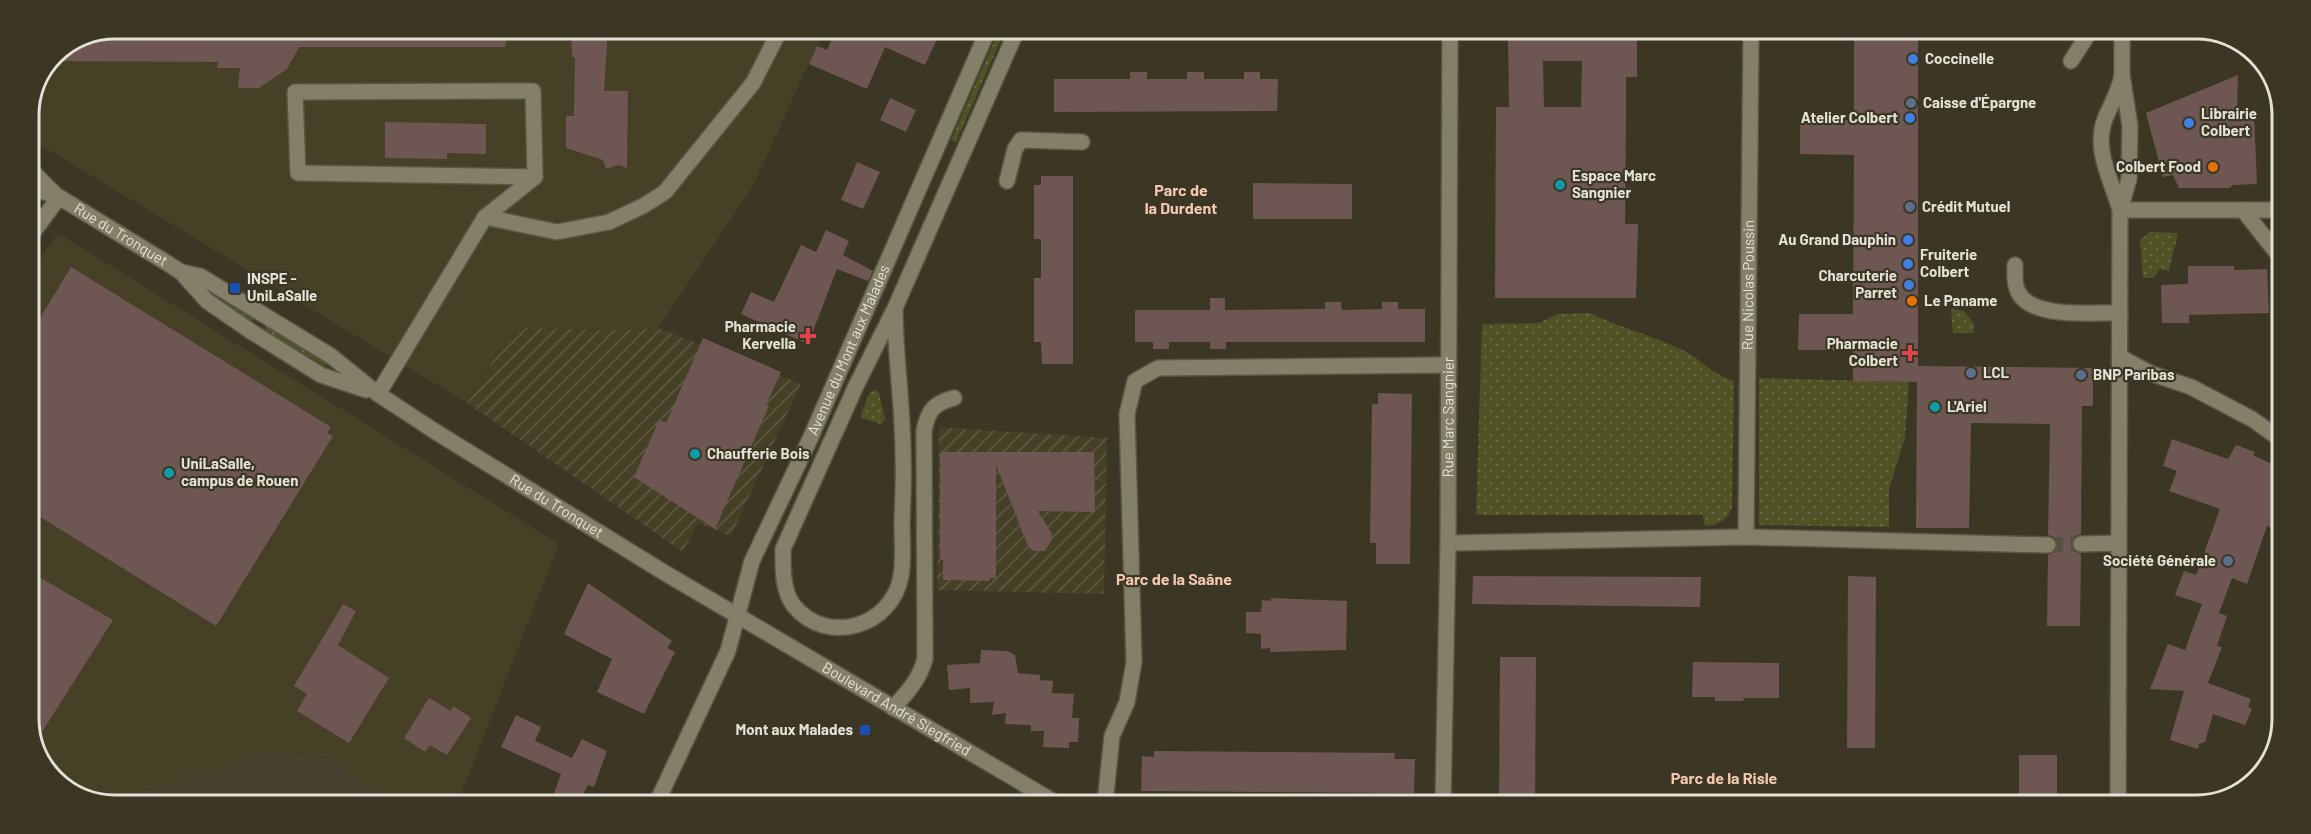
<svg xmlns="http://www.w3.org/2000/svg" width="2311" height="834" viewBox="0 0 2311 834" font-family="Barlow,sans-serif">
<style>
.commercial{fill:#494130}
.industrial{fill:url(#industrial-furrows)}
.built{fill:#454026}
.grass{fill:url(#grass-dots)}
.building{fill:#6e5752;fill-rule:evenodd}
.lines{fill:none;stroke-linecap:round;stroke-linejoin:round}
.minor-tunnel{stroke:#54513f;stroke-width:15;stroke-dasharray:15 8;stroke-linecap:butt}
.minor-casing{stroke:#585645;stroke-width:18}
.minor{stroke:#837f69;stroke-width:15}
.shop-dot{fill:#3f7fe0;stroke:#3b3724;stroke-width:2}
.service-dot{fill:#5c6f8a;stroke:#3b3724;stroke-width:2}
.food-dot{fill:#e8710a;stroke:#3b3724;stroke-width:2}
.culture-dot{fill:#0f9aa8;stroke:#3b3724;stroke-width:2}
.transit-dot{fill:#1a4fb4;stroke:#3b3724;stroke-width:2}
.health-dot{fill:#e0444e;stroke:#3b3724;stroke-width:2}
.labels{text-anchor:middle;stroke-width:4.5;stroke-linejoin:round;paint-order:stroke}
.poi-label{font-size:15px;font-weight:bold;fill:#e4e2d6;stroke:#3b3724;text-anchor:start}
.street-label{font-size:15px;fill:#e4e2d6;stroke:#3b3724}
.neighbourhood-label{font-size:16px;font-weight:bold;fill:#f5c8b1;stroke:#3b3724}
.rim{fill:none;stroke:#e4e2d6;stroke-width:3}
</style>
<defs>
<pattern id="industrial-furrows" width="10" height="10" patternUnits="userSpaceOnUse" patternTransform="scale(1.5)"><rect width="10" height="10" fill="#454026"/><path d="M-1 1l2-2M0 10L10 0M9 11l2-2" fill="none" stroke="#605b45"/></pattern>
<pattern id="grass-dots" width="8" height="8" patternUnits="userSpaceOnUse" patternTransform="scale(1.5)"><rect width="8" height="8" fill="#505225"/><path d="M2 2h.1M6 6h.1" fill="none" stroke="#696b44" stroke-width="1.8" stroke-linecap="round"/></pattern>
</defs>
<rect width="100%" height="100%" fill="#3b3724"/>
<polygon class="commercial" points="275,751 337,760 351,778 390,802 127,801 132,795"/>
<g class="industrial">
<polygon points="513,327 615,330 658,328 801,384 731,536 698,523 683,552 467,403"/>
<polygon points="939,427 1107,438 1104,594 937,590"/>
</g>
<g class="built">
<polygon points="115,29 824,30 754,184 658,328 615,330 513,327 467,403 29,138 29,109 54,53"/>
<polygon points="58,233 559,544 458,802 390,802 351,778 337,760 275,751 132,795 127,801 87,801 47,772 35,743 112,620 29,571 29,274"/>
</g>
<g class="grass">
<polygon points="999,30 1005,30 956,142 951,140"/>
<polygon points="2150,232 2178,233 2169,271 2159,269 2154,278 2143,278 2140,240"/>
<polygon points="212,293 253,316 254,320 250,321 213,299"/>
<polygon points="1951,309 1964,311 1974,324 1974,333 1953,333"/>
<path d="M1590,313C1620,328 1652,335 1682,350C1702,359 1712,375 1734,381L1732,507C1728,520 1718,525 1705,526L1703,515H1476L1482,324L1539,323L1557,314Z"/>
<polygon points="268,326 326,361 327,367 267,332 265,328"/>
<polygon points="1759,378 1909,382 1905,438 1889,489 1889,527 1759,525"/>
<polygon points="876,390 879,393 885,420 881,424 862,418 861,414 870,392"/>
</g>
<g class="building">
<polygon points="115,28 315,29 508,29 505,47 299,47 287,69 259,88 238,88 240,68 217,68 218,62 51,61 54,53"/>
<polygon points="571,29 608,30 604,91 628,91 627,168 619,165 606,169 603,160 566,148 566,116 574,116 575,57 572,57"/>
<polygon points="836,30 941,30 925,65 885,47 867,89 809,64 817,46 827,50"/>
<polygon points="1854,32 1918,32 1918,366 2093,368 2093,406 2082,406 2081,534 2075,536 2071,544 2073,550 2081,554 2080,626 2047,626 2048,555 2056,551 2058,545 2054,537 2048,535 2050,424 1971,423 1969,528 1916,528 1917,382 1853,381 1853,350 1798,350 1799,314 1853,314 1854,155 1800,154 1800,120 1854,120"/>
<path d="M1508,38H1637V77H1626V117L1625,224H1638L1636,298H1495L1496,107H1509ZM1543,61H1582L1581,107H1544Z"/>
<polygon points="1130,72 1147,72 1147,79 1187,79 1187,72 1204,72 1204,79 1244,79 1244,72 1260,72 1260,79 1278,79 1277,111 1054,112 1054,79 1130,79"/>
<polygon points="2238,75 2237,112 2254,113 2257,184 2233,185 2229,188 2179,188 2173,175 2163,177 2146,113"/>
<polygon points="890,98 916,110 906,132 880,120"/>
<polygon points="385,122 486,124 486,154 447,153 447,159 385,158"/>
<polygon points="857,162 880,172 863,209 841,200"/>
<polygon points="1041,176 1073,176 1073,364 1042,364 1041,342 1034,342 1034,278 1041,278 1041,239 1034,239 1034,185 1041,185"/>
<polygon points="1253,183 1352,184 1352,219 1253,219"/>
<polygon points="826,230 849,241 843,255 873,271 868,281 837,269 808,344 741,314 751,292 774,302 801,245 816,252"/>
<polygon points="2188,266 2234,266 2234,270 2267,269 2269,313 2189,315 2189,323 2162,323 2161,285 2188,284"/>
<polygon points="71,267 331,427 327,433 333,436 216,626 29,510 29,336"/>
<polygon points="1210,298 1225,298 1225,310 1325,309 1325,302 1341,302 1342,310 1382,309 1382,302 1398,302 1398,309 1425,309 1425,342 1226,342 1226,349 1210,349 1210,342 1169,342 1169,349 1153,349 1153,342 1135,342 1135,310 1210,310"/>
<polygon points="703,338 781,372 766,405 769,406 715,529 634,477 659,420 666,423"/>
<polygon points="1378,393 1412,394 1410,564 1376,564 1376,543 1370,543 1372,404 1378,404"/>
<polygon points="2172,439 2228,459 2236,445 2255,452 2253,455 2280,468 2279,531 2267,526 2247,584 2232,578 2219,613 2227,616 2217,646 2222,647 2208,683 2251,699 2248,707 2252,709 2245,725 2213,714 2205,742 2199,744 2198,749 2170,740 2184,691 2150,689 2168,644 2185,650 2202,604 2175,595 2184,571 2196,575 2220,509 2169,491 2177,471 2163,466"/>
<polygon points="940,452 1094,452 1095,512 1038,511 1052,534 1052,540 1045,551 1033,551 1028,546 996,465 996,578 990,578 990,581 943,580 943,560 940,560"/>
<polygon points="29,571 113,620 35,743 29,725"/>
<polygon points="1473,576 1701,577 1700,607 1472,604"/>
<polygon points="1848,576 1876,577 1875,748 1847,748"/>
<polygon points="588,583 672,641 667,648 675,652 644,714 597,692 612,659 564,634"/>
<polygon points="1271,598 1347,601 1346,650 1270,652 1270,648 1261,649 1261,634 1246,633 1246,612 1261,612 1262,600 1271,601"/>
<polygon points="343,604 356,611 338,645 389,678 349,743 297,711 307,694 294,686"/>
<polygon points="981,650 1007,651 1015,655 1018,673 1040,675 1040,680 1053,681 1052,693 1074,694 1072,718 1079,718 1078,742 1069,742 1069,748 1043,747 1044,731 1031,731 1031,725 1005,724 1006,713 992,715 994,702 970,703 970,688 949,690 947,665 980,663"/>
<polygon points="1500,657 1536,657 1535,804 1499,804"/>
<polygon points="1693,662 1779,663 1779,698 1743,698 1744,701 1715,701 1715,697 1692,697"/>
<polygon points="429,698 451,711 453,706 471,718 447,755 430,745 425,752 404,738"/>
<polygon points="516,715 541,727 535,741 572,758 582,739 607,751 594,787 588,785 579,802 554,793 561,774 501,747"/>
<polygon points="1154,751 1395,753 1394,759 1415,759 1414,793 1141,791 1142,756 1154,757"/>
<rect x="2019" y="755" width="38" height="50"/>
</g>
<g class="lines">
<polyline class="minor-tunnel" points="2048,545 2081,544"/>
<defs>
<g id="minor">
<polyline points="2071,61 2089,33"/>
<polygon points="533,91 535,177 298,173 295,92"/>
<polyline points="29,168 54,193"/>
<polyline points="1007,181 1015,149 1021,140 1082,142"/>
<path id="s1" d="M29,187L59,197L167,263L181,272L207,301L252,332L321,375L366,390"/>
<polyline points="2120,210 2129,179 2130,126 2122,75 2122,33"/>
<polyline points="2120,210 2282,210"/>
<polyline points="2243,210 2281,258"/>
<polyline points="485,217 557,232 609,222 643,206 665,192 753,83 780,30"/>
<polyline points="29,238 59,197"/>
<path d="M2015,265C2015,272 2014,282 2017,289C2027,320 2093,312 2120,313"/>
<path id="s2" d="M181,272L200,276L331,356L378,394L436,432L665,573L1056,803"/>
<path d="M895,308C895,357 903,405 903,454C904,476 903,499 902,522C902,539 904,559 901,576C892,627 827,646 794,606C782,591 783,567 783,549L855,388L895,308L1017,30"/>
<polyline points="2120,357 2150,373 2191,387 2252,419 2280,439"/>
<polyline points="378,394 485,217 535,177"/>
<path id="s3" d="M1746,537L1751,32"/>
<polyline points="1448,543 1746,537 2048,545"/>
<polyline points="2081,544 2119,543"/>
<path d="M893,708C908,692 919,680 925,659L924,431C928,410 934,403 954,398"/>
<path id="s4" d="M657,802L728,651L752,561L810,439L988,30"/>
<polyline points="1105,803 1112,736 1127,702 1134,662 1127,414 1135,381 1158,368 1449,365"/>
<path id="s5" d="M1443,804L1448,543L1450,31"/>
<path d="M2118,805L2120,210C2112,181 2093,150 2105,119C2111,104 2119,92 2122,75"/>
</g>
</defs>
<use href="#minor" class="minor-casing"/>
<use href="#minor" class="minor"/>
</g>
<g class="shop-dot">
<circle cx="1913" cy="59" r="6"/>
<circle cx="1910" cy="118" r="6"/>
<circle cx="2189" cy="123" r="6"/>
<circle cx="1908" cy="240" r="6"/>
<circle cx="1908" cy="264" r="6"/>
<circle cx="1909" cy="285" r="6"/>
</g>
<g class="service-dot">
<circle cx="1911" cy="103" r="6"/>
<circle cx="1910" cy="207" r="6"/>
<circle cx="1971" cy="373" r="6"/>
<circle cx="2081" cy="375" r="6"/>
<circle cx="2228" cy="561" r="6"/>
</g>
<g class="food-dot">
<circle cx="2213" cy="167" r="6"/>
<circle cx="1912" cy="301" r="6"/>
</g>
<g class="culture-dot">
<circle cx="1560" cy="185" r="6"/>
<circle cx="1935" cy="407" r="6"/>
<circle cx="695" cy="454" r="6"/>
<circle cx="169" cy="473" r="6"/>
</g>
<g class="transit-dot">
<rect x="229" y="282" width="12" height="12" rx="3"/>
<rect x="859" y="724" width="12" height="12" rx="3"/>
</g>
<g class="health-dot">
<path d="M805 327h6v6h6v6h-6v6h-6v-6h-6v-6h6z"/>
<path d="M1907 344h6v6h6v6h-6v6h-6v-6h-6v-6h6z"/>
</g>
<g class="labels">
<g class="poi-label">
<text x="1925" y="64">Coccinelle</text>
<text x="1923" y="108">Caisse d'Épargne</text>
<text x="2201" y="119">Librairie<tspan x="2201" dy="17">Colbert</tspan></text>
<text x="1898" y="123" text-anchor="end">Atelier Colbert</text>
<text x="2201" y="172" text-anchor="end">Colbert Food</text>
<text x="1572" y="181">Espace Marc<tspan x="1572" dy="17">Sangnier</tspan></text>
<text x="1922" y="212">Crédit Mutuel</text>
<text x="1896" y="245" text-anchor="end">Au Grand Dauphin</text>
<text x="1920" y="260">Fruiterie<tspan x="1920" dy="17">Colbert</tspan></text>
<text x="1897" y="281" text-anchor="end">Charcuterie<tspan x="1897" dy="17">Parret</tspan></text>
<text x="247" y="284">INSPE -<tspan x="247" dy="17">UniLaSalle</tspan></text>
<text x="1924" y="306">Le Paname</text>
<text x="796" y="332" text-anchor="end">Pharmacie<tspan x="796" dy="17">Kervella</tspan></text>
<text x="1898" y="349" text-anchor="end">Pharmacie<tspan x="1898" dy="17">Colbert</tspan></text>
<text x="1983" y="378">LCL</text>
<text x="2093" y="380">BNP Paribas</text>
<text x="1947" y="412">L'Ariel</text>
<text x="707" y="459">Chaufferie Bois</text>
<text x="181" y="469">UniLaSalle,<tspan x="181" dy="17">campus de Rouen</tspan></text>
<text x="2216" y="566" text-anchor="end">Société Générale</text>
<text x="853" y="735" text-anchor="end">Mont aux Malades</text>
</g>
<g class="street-label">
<text dy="5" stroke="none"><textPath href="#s1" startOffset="104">Rue du Tronquet</textPath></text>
<text dy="5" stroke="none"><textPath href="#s3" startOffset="252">Rue Nicolas Poussin</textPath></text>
<text dy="5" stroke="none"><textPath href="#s4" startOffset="492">Avenue du Mont aux Malades</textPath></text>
<text dy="5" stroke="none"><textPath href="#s5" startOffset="387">Rue Marc Sangnier</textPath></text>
<text dy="5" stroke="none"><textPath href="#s2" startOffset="444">Rue du Tronquet</textPath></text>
<text dy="5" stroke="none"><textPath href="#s2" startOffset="840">Boulevard André Siegfried</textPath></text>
</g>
<g class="neighbourhood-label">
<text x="1181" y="196">Parc de<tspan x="1181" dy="18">la Durdent</tspan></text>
<text x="1174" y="585">Parc de la Saâne</text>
<text x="1724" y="784">Parc de la Risle</text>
</g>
</g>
<path d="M0 0H2311V834H0ZM115 39H2196A76 76 0 0 1 2272 115V719A76 76 0 0 1 2196 795H115A76 76 0 0 1 39 719V115A76 76 0 0 1 115 39Z" fill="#3b3724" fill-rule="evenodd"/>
<path class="rim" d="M115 39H2196A76 76 0 0 1 2272 115V719A76 76 0 0 1 2196 795H115A76 76 0 0 1 39 719V115A76 76 0 0 1 115 39Z"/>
</svg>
